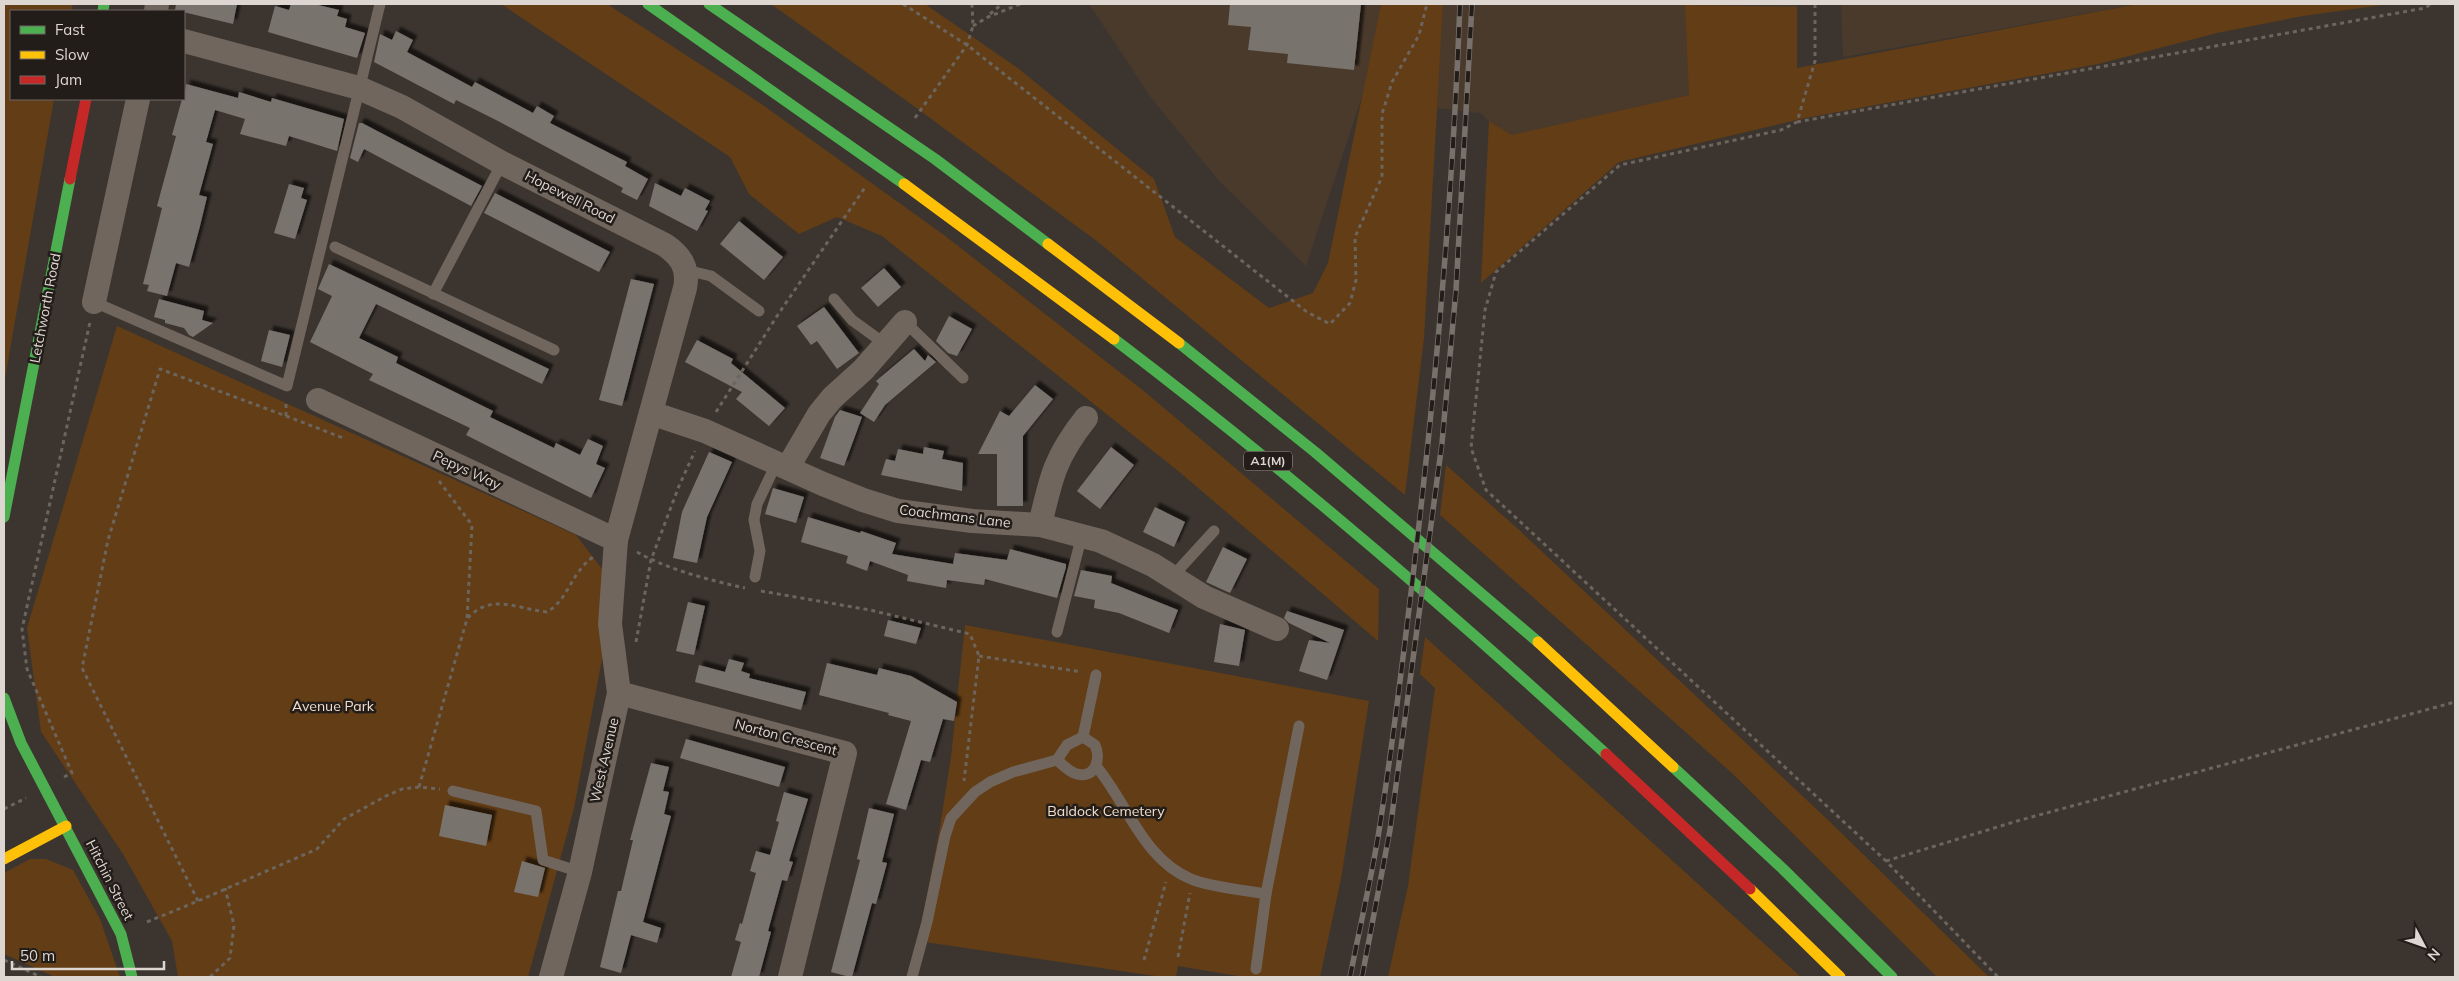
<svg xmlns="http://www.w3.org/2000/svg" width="2459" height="981" viewBox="0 0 2459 981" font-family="Mulish,sans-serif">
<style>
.built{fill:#4a3a2c}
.green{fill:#623d15}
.building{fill:#79736e;filter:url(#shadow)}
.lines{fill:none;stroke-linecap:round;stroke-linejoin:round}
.path{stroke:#6c655d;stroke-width:3;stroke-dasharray:4 4;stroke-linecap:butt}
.lane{stroke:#70665d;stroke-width:11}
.street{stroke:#70665d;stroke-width:24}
.fast{stroke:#4caf50;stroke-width:11}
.slow{stroke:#ffc107;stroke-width:11}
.jam{stroke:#c62828;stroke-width:11}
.rail-casing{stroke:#78716b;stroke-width:5.5}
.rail{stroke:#231d19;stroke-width:4;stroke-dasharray:11;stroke-linecap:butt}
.labels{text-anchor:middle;stroke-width:5;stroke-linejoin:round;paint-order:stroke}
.shield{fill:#231d19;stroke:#a69e99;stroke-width:1}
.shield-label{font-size:12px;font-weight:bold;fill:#ded6d0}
.street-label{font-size:14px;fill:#ded6d0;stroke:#231d19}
.park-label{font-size:14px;fill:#f3decd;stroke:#231d19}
</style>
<defs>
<filter id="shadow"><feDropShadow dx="4.5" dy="-4.5" stdDeviation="1" flood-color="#0009"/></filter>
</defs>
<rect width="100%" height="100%" fill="#3c352f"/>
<g class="built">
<polygon points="1089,4 1381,4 1363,93 1306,266 1219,181 1152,99"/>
<polygon points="1443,4 1797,4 1797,7 1689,95 1512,136 1489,121 1480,113 1437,108"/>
<polygon points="1841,4 2138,4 1843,57"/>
</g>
<g class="green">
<polygon points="4,4 73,4 71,11 11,11 11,99 54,99 4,384"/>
<polygon points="501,4 607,4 757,101 944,235 1145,392 1379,589 1378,641 1177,470 882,236 837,217 799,234 749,194 730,157"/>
<polygon points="771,4 925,4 1019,69 1154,179 1175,237 1269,308 1313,293 1328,263 1381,4 1443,4 1424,338 1405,495 1098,242 911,104"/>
<polygon points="2138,4 2390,4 2303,16 2217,33 2098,64 1805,118 1619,162 1481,283 1489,121 1512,135 1689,95 1685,5 1797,7 1797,68"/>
<polygon points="117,326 576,535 603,570 604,648 574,808 528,977 178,977 172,941 123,854 41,732 27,628"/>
<polygon points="1446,465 1518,529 1827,819 1989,977 1937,977 1733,774 1440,515"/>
<polygon points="965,625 1369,701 1341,879 1320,977 1244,977 1178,966 1176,977 1162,977 918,941 939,833 951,757"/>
<polygon points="1425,637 1801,977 1388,977 1408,886 1435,688 1420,674"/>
<polygon points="30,859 46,859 73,870 100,919 120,977 55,977 4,954 4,873"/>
</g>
<g class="building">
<polygon points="176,4 237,4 233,24 175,10"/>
<polygon points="291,4 314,4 339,10 337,16 347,19 345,27 365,33 357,58 268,32 275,6 289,10"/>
<polygon points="1230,4 1361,4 1354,70 1287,63 1288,54 1248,50 1251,27 1228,25"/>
<polygon points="396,31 413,40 407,52 472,87 475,82 533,113 537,106 554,116 550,123 627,162 625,166 648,179 637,200 621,192 623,188 498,121 456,100 454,104 374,62 380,34 392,40"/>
<polygon points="186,84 238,98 239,92 271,102 272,98 344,119 337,151 289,136 286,146 240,134 245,119 215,110 206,142 213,144 199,195 207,197 200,226 189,267 176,263 167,296 147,291 149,285 143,284 162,208 157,206 176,136 172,135 182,99 184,99"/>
<polygon points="359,123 362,123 482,186 471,206 364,149 358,162 350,158"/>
<polygon points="655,183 681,196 685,188 710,201 705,210 708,211 697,231 649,206"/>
<polygon points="289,184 304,188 301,198 307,200 295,239 274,233"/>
<polygon points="495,193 610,252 599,272 484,213"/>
<polygon points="739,221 783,257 764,280 720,244"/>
<polygon points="329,264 549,369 542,384 376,304 359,338 398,357 396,363 493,411 490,417 554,448 556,443 580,455 588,439 603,446 596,464 605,468 591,498 466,435 470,428 369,380 373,374 310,342 332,296 318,289"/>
<polygon points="884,268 901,287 878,307 861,288"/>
<polygon points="631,279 654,284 622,406 599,400"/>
<polygon points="159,299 204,311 202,320 213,323 193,337 189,335 184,328 165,323 165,320 154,317"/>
<polygon points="824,307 859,353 837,369 817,341 811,345 797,326"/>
<polygon points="949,316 972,329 957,356 948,353 936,341"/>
<polygon points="269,330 290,335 282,367 261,361"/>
<polygon points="697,340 733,359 731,363 785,408 769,426 736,399 742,392 685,362"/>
<polygon points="914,349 925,361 928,355 936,362 885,405 874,422 860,413 879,384 876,381"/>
<polygon points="1035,385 1053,399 1023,436 1023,506 997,506 997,454 978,454 1000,411 1009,416"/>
<polygon points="840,410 862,417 844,466 820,458 835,417"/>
<polygon points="924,447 944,451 942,459 963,463 962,491 881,475 886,459 895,461 898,449 923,454"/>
<polygon points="1111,447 1134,465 1100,509 1077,491"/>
<polygon points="709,452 732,462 707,517 697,563 673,558 682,512"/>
<polygon points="773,488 804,497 796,523 765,514"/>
<polygon points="1155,507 1185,522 1174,547 1143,532"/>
<polygon points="808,517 860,533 861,531 896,543 892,554 953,564 955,553 1007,560 1010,549 1066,564 1066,567 1057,598 985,579 984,585 947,580 946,588 907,581 908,575 870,561 867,571 846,563 848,556 801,542"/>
<polygon points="1223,547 1247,559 1230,593 1206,582"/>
<polygon points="1081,570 1112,576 1111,583 1178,610 1169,633 1119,613 1094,608 1095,600 1074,596"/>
<polygon points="688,602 705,606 694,655 676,651"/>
<polygon points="1287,611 1344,630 1327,680 1299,671 1309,640 1330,643 1289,623 1284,618"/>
<polygon points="888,620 921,628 916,644 884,636"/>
<polygon points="1220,624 1245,630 1239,666 1214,662"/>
<polygon points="729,659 744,663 741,671 750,674 749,678 806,692 801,710 695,682 699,665 725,672"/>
<polygon points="827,663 877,675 879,668 911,676 957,702 954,721 943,719 930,762 921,760 906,810 886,804 911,721 888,715 889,713 819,695"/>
<polygon points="686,739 785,767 779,787 680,758"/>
<polygon points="651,763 669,767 663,791 669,792 664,814 671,816 643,922 661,928 657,943 631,935 621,973 600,967 618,891 621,891 633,840 630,840"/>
<polygon points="784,792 808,799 789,861 793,862 787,881 782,880 768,931 771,932 759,977 731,977 741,942 735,940 740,923 742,924 756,873 750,871 756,851 770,855 779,822 776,821"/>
<polygon points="445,805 492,815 486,846 439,836"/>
<polygon points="869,808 894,814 882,862 887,863 876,904 872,903 852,977 850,977 831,972 860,860 857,859"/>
<polygon points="522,861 545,868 538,897 514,892"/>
</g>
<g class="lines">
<g class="path">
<polyline points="903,4 967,45 1307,312 1330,324 1350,303 1356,280 1355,237 1382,177 1382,114 1392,82 1419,35 1427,4"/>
<polyline points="1815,4 1815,61 1797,122 1781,130 1620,165 1496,272 1485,310 1471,448 1486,490 1886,861 1998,977"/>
<polyline points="990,14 1002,4"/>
<polyline points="973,26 988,17 1020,4"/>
<polyline points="915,118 967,45 973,26 972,4"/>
<polyline points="1797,122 2425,8 2431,4"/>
<polyline points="716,412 779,313 866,186"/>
<polyline points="286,416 343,438"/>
<polyline points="439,481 472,525 467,619"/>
<path d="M637,552C669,570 709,580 745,588"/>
<polyline points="761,591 870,610 970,634 979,656 964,781"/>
<polyline points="636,642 651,560 679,486 695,451"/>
<polyline points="979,656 1082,672"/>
<polyline points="64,777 72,773 27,669 22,629 90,322"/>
<path d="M419,787L467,619C491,592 516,609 547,612C569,599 570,574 593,557"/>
<polyline points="4,809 26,798"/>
<polyline points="1886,861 2017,821 2455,702"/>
<polyline points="198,901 82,668 108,540 160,369 286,416 286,400"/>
<polyline points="147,922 198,901 317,849 344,819 386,796 402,789 419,787 440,789"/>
<polyline points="1178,957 1190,893"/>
<polyline points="4,960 41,977"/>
<polyline points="1144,960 1166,882"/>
<polyline points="210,977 230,958 234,925 225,888"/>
</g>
<g class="lane">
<polyline points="335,247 554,350"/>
<polyline points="686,270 711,276 759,311"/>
<polyline points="433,294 502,163"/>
<polyline points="834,299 852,320 885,344"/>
<polyline points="94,302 287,386 380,4"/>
<polyline points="905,322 963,378"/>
<polyline points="755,577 760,551 754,520 757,504 777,462"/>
<polyline points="1172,577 1214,531"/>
<polyline points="1057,632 1082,535"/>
<path d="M1083,737L1095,745C1101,758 1096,779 1077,774C1069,772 1063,765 1057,760L1067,745Z"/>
<polyline points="1083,737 1096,675"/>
<path d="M1096,766C1127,803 1143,859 1191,879C1209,887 1245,890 1266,894L1256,969"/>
<polyline points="453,791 536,811 543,860 580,872"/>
<polyline points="1266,894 1299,726"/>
<polyline points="912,977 927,922 945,836 951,818 975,792 990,782 1013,772 1057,760"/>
</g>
<g class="street">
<polyline points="156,11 157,4"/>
<path d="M184,41L359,88L402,107L502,163L665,245C681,256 689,268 685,288L616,540L610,624L619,693L580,872L551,977"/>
<polyline points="94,302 138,99"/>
<polyline points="318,400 616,540"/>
<polyline points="651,413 705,431 823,484 863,500 898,511 972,521 1040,525 1101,541 1153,565 1204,597 1277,629"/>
<polyline points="788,467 819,414 832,398 863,370 905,322"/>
<path d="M1040,525C1051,477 1055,457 1086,418"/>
<polyline points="619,693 845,753 790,977"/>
</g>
<g class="fast">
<polyline points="648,4 904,184"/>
<polyline points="709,4 935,159 1048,244"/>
<polyline points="103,11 104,4"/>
<path d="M1114,339C1285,469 1448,609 1606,754"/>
<polyline points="1179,343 1315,452 1538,642"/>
<polyline points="4,517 70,179"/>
<polyline points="4,698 21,743 121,934 132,977"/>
<polyline points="1673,767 1783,869 1892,977"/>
</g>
<g class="slow">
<polyline points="904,184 1114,339"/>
<polyline points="1048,244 1179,343"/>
<polyline points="1538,642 1673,767"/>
<polyline points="4,859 66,826"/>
<polyline points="1750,889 1840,977"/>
</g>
<g class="jam">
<polyline points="70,179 86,99"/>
<polyline points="1606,754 1750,889"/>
</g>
<defs>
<g id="rail">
<path d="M1350,977C1359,931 1370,884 1378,837C1393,745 1404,651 1415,559C1437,374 1453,189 1460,4"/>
<polyline points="1362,977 1390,830 1442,443 1456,290 1472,4"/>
</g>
</defs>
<use href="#rail" class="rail-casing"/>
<use href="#rail" class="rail"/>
</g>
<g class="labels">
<rect class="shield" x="1244" y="451.5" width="48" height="19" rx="4"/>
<g class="shield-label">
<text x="1268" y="465">A1(M)</text>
</g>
<g class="street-label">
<text transform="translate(570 197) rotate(27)" y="5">Hopewell Road</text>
<text transform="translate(45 308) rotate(-79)" y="5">Letchworth Road</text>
<text transform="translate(467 470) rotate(25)" y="5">Pepys Way</text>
<text transform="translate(955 516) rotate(7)" y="5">Coachmans Lane</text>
<text transform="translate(786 737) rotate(15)" y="5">Norton Crescent</text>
<text transform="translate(604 760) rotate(-77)" y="5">West Avenue</text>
<text transform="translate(110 880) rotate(63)" y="5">Hitchin Street</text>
</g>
<g class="park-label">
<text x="333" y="711">Avenue Park</text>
<text x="1106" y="816">Baldock Cemetery</text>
</g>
</g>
<rect width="2459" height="981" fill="none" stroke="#ded6d0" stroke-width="10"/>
<rect x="10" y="10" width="175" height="90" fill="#231d19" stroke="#6e6762"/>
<rect x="20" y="26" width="25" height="8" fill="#4caf50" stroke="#6e6762"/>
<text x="55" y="35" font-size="15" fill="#ded6d0">Fast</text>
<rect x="20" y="51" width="25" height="8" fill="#ffc107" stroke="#6e6762"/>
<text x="55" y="60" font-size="15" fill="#ded6d0">Slow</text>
<rect x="20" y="76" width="25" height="8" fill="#c62828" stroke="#6e6762"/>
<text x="55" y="85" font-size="15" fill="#ded6d0">Jam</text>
<g transform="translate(2424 946) rotate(131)" stroke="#231d19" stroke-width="4" paint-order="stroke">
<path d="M0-4L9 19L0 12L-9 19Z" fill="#ded6d0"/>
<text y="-8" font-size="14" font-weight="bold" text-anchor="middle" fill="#ded6d0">N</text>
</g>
<path d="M12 961v8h152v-8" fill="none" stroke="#ded6d0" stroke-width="2.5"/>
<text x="20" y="961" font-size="15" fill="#ded6d0" stroke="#231d19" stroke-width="4" paint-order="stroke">50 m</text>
</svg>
